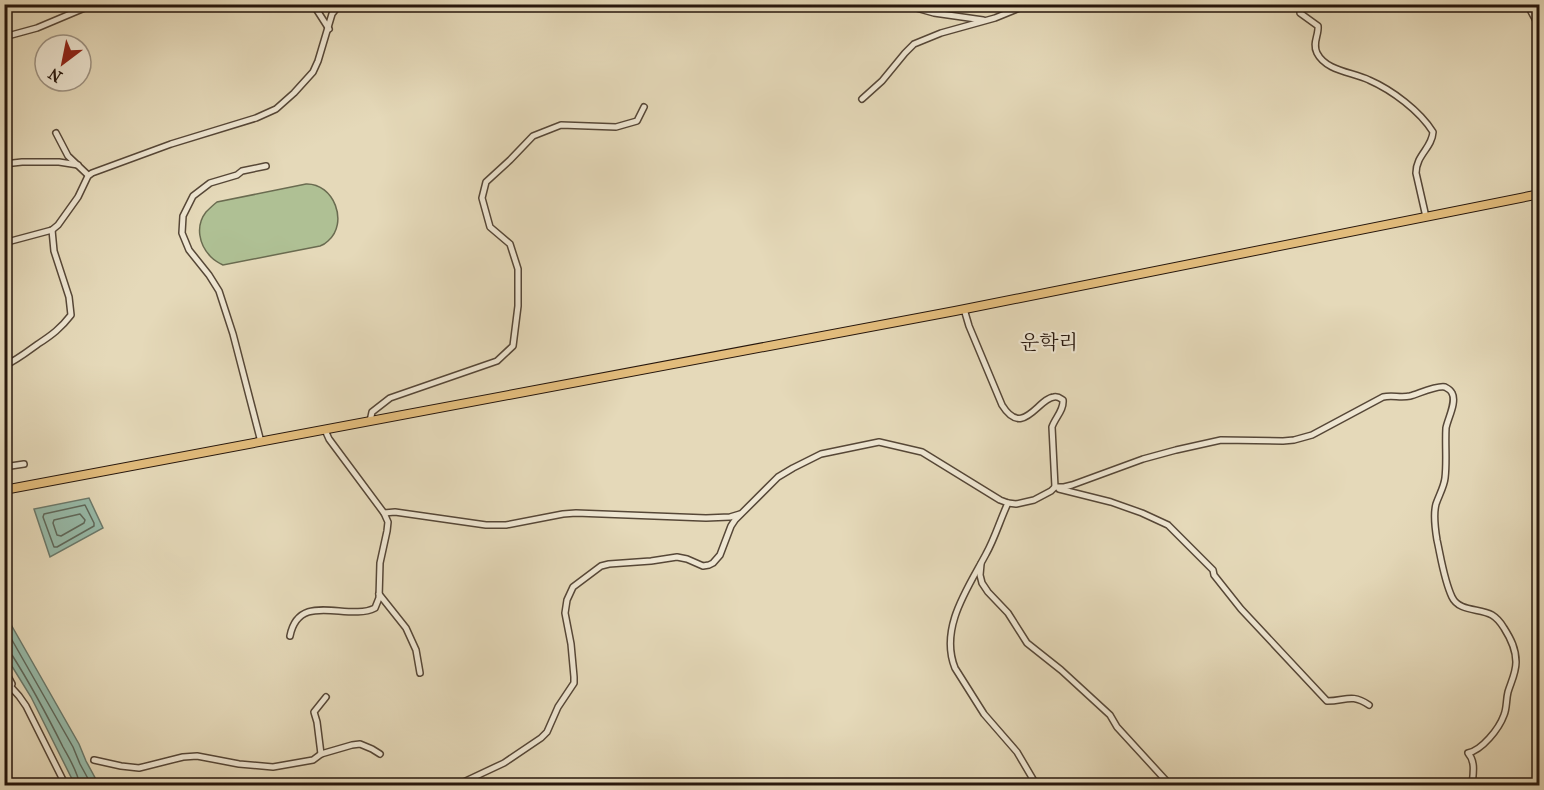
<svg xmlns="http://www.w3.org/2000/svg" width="1544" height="790" viewBox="0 0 1544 790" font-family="'IM FELL French Canon','Noto Serif KR',serif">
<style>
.green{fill:#afc094;stroke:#6a6b50;stroke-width:1.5}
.water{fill:#97bbaa;stroke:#6a796b;stroke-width:1.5}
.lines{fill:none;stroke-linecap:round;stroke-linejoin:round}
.shore{stroke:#5e685b;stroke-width:1.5}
.street-casing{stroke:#564737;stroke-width:8}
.primary-casing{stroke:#26160c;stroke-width:10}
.street{stroke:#eee6d2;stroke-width:5}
.primary{stroke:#e2bc7c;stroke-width:8}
.labels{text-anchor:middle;stroke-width:4.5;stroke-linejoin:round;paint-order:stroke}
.quarter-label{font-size:20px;fill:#26160c;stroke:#eee6d2}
</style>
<rect width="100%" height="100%" fill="#e5d9b9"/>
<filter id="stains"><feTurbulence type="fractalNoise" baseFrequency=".00333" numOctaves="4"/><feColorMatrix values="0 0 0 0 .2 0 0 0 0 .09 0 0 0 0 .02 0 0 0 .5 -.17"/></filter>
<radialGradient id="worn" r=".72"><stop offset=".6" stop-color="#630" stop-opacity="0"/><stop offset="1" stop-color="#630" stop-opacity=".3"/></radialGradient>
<path class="green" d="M306,184C334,183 349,223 328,241C326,243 323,245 320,246L223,265C219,263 214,260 211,257C199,245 195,226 206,212C209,209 213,205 217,202Z"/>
<g class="water">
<polygon points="89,498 103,528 50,557 34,509"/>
<polygon points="5,614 79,744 86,761 99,785 75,785 31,697 5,655"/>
</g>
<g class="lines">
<g class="shore">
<polygon points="85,505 94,523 94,526 57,547 54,547 43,517 44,514"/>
<polygon points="80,514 85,520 84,523 61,536 57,535 53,523 54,520"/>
<polyline points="4,626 73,747 80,764 92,786"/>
<path d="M4,652L9,653L12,655C31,685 47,715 63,747C69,758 78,772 80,786"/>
</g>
<defs>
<g id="street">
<polyline points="313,4 329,29"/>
<polyline points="902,4 934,13 983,20"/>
<path d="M1300,4V13L1318,26C1319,35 1312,43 1317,53C1326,71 1352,72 1369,80C1392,90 1420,111 1433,132C1432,148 1416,155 1416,173L1426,217"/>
<polyline points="1527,4 1540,28"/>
<polyline points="4,37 37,28 94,4"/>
<polyline points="862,99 882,81 905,53 914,44 941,33 995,18 1022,7 1034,4"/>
<polyline points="56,133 68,156 88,175"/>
<polyline points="4,164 22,162 59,162 78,165"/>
<polyline points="4,241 11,241 52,230 58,225 78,197 88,176 92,173 171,144 256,118 276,109 294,93 313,72 318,61 332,14 340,4"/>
<path d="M964,309L969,326L1002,405C1023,439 1038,398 1054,397C1058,396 1060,398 1063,400C1064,410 1055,418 1052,427L1055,487"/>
<path d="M4,366C17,360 27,352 38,344C52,335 61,328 71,315L69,297L54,251L52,230"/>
<polyline points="370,421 372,412 390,398 497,361 513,346 518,306 518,269 510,244 490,227 482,198 486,182 510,160 533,136 561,125 616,127 637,121 644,107"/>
<polyline points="261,442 233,334 219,291 209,275 189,250 182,233 183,216 193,196 210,183 237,175 242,171 266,166"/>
<polyline points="4,467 24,464"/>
<path d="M1059,489L1111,502L1142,513L1168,525L1213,570L1214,575L1241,609L1327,701C1346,701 1351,693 1369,705"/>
<path d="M1008,503C1000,520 995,538 986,554C968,588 939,628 955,668L984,714L1017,752L1037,786"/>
<polyline points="384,513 395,512 486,525 506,525 563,514 576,513 706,518 730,517 740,514"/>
<polyline points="981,564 980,575 982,583 988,592 1008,613 1027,643 1061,670 1110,715 1117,727 1171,786"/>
<polyline points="379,594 406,628 416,650 420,673"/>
<path d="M290,636C299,590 348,622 375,608L379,598L380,563L387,531L388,522L384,513L329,439L325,430"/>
<polyline points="4,669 12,684 4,693"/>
<polyline points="10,686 19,696 26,706 66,786"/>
<polyline points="321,754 317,722 314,712 326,697"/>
<polyline points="94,760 121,766 139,768 183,757 197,756 239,764 273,767 313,760 321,754 352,745 360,744 372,749 380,754"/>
<path d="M455,786L504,763L541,738L547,732L558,707L574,683V677L571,644L565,613L567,600L573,587L601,566L609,564L651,561L677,557L687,559L703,566L709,565L713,563L720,555L731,526L735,520L778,477L793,468L821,454L879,442L922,452L1000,500L1008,503L1016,504L1034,500L1051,491L1055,487H1064L1072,485L1143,459L1176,450L1221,440L1283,441L1294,440L1312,435L1383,397C1392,395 1401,398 1410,396C1418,394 1437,385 1445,387C1447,388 1451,391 1452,393C1457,402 1448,418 1446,428C1445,444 1447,462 1445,478C1444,487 1439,495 1436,504C1433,515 1435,528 1437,540C1441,558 1444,580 1452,597C1459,612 1480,608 1492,615C1497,618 1501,623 1504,628C1511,639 1516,649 1516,662C1516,673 1511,682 1508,692C1506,700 1507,708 1504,715C1499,729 1482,750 1468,753C1476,762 1473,774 1472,786"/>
</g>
<polyline id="primary" points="4,490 955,311 1540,194"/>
</defs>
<use href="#street" class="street-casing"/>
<use href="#primary" class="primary-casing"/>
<use href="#street" class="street"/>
<use href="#primary" class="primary"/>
</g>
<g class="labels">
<g class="quarter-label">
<text x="1049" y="349">운학리</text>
</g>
</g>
<rect width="1544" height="790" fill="none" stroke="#e5d9b9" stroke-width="24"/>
<rect x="6" y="6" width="1532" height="778" fill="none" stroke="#26160c" stroke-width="3"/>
<rect x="12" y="12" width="1520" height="766" fill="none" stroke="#26160c" stroke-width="1.5"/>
<g transform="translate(63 63) rotate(212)"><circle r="28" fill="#eee6d2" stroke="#9e9383" stroke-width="1.5"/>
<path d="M0-4.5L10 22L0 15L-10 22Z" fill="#8f2418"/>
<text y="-9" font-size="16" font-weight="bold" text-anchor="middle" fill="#26160c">N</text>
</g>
<rect width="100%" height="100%" filter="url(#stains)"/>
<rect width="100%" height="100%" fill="url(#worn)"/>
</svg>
